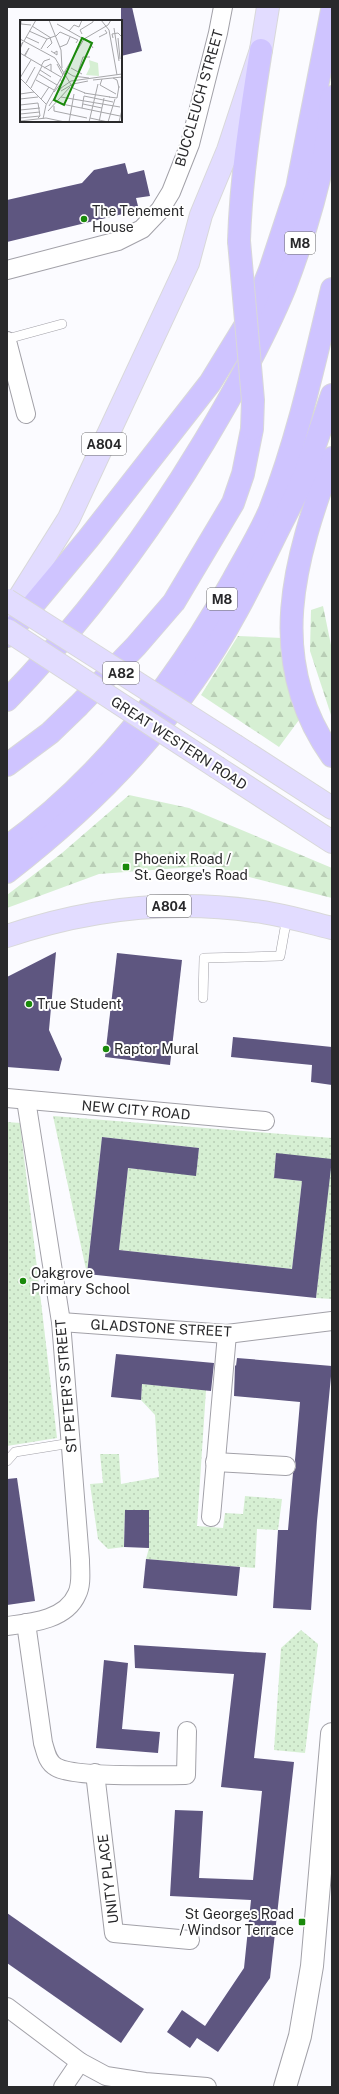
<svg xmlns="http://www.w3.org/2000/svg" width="339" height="2094" viewBox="0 0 339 2094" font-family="'Public Sans',sans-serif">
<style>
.forest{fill:url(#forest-firs)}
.garden{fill:url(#garden-dots)}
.building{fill:#5e5680}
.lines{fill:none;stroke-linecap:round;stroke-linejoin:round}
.service-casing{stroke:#a2a1a8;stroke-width:10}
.minor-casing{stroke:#a2a1a8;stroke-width:20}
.tertiary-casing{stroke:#a2a1a8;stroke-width:24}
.primary-casing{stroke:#d8d8d9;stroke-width:24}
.motorway-casing{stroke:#d8d8d9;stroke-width:24}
.service{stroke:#fff;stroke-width:9}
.minor{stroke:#fff;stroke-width:18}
.tertiary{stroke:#fff;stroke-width:22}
.primary{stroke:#e2dcff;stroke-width:22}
.motorway{stroke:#cfc4ff;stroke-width:22}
.primary-bridge-casing{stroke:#d8d8d9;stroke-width:24;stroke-linecap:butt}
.motorway-bridge-casing{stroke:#d8d8d9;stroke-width:24;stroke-linecap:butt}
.primary-bridge{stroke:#e2dcff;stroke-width:22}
.motorway-bridge{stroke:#cfc4ff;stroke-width:22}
.poi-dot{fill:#1a8a0b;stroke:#fff;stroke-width:1.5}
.labels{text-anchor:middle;stroke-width:4;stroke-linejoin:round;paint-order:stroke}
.shield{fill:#fff;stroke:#69696b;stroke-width:1}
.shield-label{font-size:13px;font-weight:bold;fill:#29292b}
.street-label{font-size:14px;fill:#29292b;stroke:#fff}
.poi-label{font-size:14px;fill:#29292b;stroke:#fff;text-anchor:start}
.inset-road{fill:none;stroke:#a7a7aa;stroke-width:1}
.view{fill:#1a8a0b;fill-opacity:0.15;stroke:#1a8a0b;stroke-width:2}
.inset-edge{fill:none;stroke:#29292b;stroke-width:2}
</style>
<defs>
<pattern id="forest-firs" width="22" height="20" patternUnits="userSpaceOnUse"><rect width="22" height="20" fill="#d6efd3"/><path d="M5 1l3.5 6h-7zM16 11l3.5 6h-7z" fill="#b8cdb5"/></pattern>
<pattern id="garden-dots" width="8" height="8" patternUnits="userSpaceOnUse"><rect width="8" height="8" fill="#d6efd3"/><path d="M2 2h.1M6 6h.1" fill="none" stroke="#b8cdb5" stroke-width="1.8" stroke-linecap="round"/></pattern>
</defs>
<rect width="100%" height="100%" fill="#fbfbff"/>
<g class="forest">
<polygon points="323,606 332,650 332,718 310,651 311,610"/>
<polygon points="238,636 282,638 286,678 299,720 279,747 201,695"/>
<polygon points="129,795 189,808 332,868 332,898 206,866 99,874 7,908 7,895 62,853"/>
</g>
<g class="garden">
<polygon points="53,1116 332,1138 332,1299 316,1298 331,1160 276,1154 274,1178 302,1181 292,1269 119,1250 128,1168 196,1175 199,1148 102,1137 87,1274"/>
<polygon points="7,1122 20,1123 57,1438 7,1446"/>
<polygon points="142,1384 206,1390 197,1526 223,1528 225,1513 243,1514 245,1496 282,1499 278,1530 257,1529 255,1568 146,1559 149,1548 149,1510 125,1510 124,1547 108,1549 98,1539 90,1484 103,1483 100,1454 119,1454 121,1484 159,1477 155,1415 141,1400"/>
<polygon points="301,1630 318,1644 305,1753 274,1750 281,1648"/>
</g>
<g class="building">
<polygon points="121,7 132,7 142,51 121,56"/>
<polygon points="125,163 128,174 144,170 150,196 136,198 139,210 7,242 7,200 82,183 94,170"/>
<polygon points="56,952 49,1030 62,1059 59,1071 7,1067 7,977"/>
<polygon points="117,953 182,960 170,1065 105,1057"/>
<polygon points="233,1037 332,1047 332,1085 311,1082 312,1065 231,1057"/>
<polygon points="102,1137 199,1148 196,1176 128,1168 119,1250 292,1269 302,1181 274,1178 276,1153 332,1159 316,1298 87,1274"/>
<polygon points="116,1354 214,1363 211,1391 142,1384 141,1400 111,1397"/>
<polygon points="237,1358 332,1366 317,1521 311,1610 273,1608 278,1530 288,1530 293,1473 296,1467 295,1460 300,1402 234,1396 235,1365 236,1366"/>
<polygon points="17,1478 35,1601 7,1605 7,1479"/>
<polygon points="125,1510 149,1510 149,1548 124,1547"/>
<polygon points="146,1559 240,1567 237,1596 143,1588"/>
<polygon points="134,1645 266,1653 254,1758 294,1762 270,1978 218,2052 197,2038 190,2048 167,2032 182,2010 205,2026 244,1968 251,1900 170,1896 175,1810 203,1811 199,1878 253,1880 262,1791 221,1787 234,1674 135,1668"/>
<polygon points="104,1660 128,1663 122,1729 160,1732 158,1753 96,1748"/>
<polygon points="7,1913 144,2009 121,2043 7,1963"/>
</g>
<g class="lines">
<defs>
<g id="service">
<polyline points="7,339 62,324"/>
<polyline points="203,998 204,958 280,956 287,917"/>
<polyline points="7,1461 15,1452 71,1443"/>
</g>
<g id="minor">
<polyline points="7,270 118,241 142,229 160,210 171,192 190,144 218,33 223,7"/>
<polyline points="7,341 26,414"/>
<polyline points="7,1098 265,1121"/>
<polyline points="61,1322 227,1334 332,1321"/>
<polyline points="215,1462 286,1466"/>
<polyline points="211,1517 227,1334"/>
<path d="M26,1623L43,1743C46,1752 47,1762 56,1767C74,1778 161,1775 186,1775L187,1731"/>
<path d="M7,1626C31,1623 66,1620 77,1594C82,1584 80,1571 80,1560L61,1322L26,1100"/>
<polyline points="95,1773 114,1933 190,1940"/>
<polyline points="7,2007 80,2062 106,2076 145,2082 207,2087"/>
<polyline points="63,2087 80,2062"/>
</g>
<polyline id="tertiary" points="285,2087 300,2036 312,1966 332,1734"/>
<g id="primary">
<polyline points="7,617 69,518 188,263 201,215 228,150 261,50 268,7"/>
<polyline points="236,746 332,808"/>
<polyline points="218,768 332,842"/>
<path d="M7,936C87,909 171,899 255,911C281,914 306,922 332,928"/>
</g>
<g id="motorway">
<path d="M239,241C241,177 251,114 261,50"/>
<path d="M332,458C294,559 264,660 332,756"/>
<polyline points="7,636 88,539 210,383 253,313 270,270 297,188 332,10"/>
<path d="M7,700C83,622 148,535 204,442C234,392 263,341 285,287C301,245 315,200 324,156C328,137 329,116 332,97"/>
<polyline points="7,765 50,733 79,705 136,646 174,602 233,503 243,474 252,429"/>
<path d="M7,847C102,778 176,682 233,580C245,558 260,534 270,510C298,438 314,364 332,289"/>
<path d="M7,872C78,817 143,754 194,680C226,635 250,587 274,538C283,519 294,500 302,481C313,453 322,424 332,395"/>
</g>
</defs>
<use href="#service" class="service-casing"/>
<use href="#minor" class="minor-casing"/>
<use href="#tertiary" class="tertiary-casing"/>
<use href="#primary" class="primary-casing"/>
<use href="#motorway" class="motorway-casing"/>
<use href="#service" class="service"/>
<use href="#minor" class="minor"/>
<use href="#tertiary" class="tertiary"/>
<use href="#primary" class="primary"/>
<use href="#motorway" class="motorway"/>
<defs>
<g id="primary-bridge">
<polyline points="7,600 236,746"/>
<polyline points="7,630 218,768"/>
</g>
<polyline id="motorway-bridge" points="239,241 253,400 252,429"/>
</defs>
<use href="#primary-bridge" class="primary-bridge-casing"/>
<use href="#motorway-bridge" class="motorway-bridge-casing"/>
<use href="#primary-bridge" class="primary-bridge"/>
<use href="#motorway-bridge" class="motorway-bridge"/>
</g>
<g class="poi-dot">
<circle cx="84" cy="219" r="4"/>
<rect x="122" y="863" width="8" height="8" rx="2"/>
<circle cx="29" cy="1004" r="4"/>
<circle cx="106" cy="1049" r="4"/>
<circle cx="23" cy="1281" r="4"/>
<rect x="298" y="1918" width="8" height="8" rx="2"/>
</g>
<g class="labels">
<g class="shield">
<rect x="285" y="232" width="30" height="22" rx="3"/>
<rect x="82" y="433" width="44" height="22" rx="3"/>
<rect x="207" y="588" width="30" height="22" rx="3"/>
<rect x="103" y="662" width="36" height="22" rx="3"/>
<rect x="147" y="895" width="44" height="22" rx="3"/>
</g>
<g class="shield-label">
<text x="300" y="248">M8</text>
<text x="104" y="449">A804</text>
<text x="222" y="604">M8</text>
<text x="121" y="678">A82</text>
<text x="169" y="911">A804</text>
</g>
<g class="street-label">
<text transform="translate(199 98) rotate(-74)" y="5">BUCCLEUCH STREET</text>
<text transform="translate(179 743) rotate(33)" y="5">GREAT WESTERN ROAD</text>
<text transform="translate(136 1110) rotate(5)" y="5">NEW CITY ROAD</text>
<text transform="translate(161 1328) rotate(3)" y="5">GLADSTONE STREET</text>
<text transform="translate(66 1386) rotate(-95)" y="5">ST PETER'S STREET</text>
<text transform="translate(108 1879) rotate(-97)" y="5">UNITY PLACE</text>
</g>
<g class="poi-label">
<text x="92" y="216">The Tenement<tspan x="92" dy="16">House</tspan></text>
<text x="134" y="864">Phoenix Road /<tspan x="134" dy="16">St. George's Road</tspan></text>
<text x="37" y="1009">True Student</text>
<text x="114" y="1054">Raptor Mural</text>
<text x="31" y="1278">Oakgrove<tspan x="31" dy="16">Primary School</tspan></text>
<text x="294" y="1919" text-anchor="end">St Georges Road<tspan x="294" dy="16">/ Windsor Terrace</tspan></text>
</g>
</g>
<g transform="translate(20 20)">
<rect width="102" height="102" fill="#fbfbff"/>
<path d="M69,40L78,43L79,56L66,55L70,47Z" fill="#d6efd3"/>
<path class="inset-road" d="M1,0V4L11,5M29,0L41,30L42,48M81,0L89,10L97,55M37,4L69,22L73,28M12,6L31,18M94,8L99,41M9,11L27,19M49,11L54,5L59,7L62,0M62,14L60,10L73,2V0M6,17L19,23M35,17L40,12L58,20L56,23M79,17L87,13L85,10M93,18L92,14L98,13L101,16M98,18L100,39M0,19L35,38L53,68L65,73M4,21L16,0M0,26L3,22L0,29M40,27L47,24L50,17M27,28L32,23L30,18M21,29L27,19L35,16M31,31L34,33L37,31V35L34,33M0,33L41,57M4,36L9,28L5,36M37,44L43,55M21,46L24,41L30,39M24,48L31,44V51M51,48L62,54M20,50L31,57M45,51L64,19L88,5L91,0M58,52L63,37H70M19,54L37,65M0,58L26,84M0,58L11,40M93,58L97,60L99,68M82,59L80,65L96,74M16,60L34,70M73,60L102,57M6,63L15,47M11,68L22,46M41,71L53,64L68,61M34,72L42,62L40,59M64,73L90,77M0,74L14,72M64,76L93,82M41,77L100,87M89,77L97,78L99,66M0,79L18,77M21,79L29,67M42,84L100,96M63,84L82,88M0,85L18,83L20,96L18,98M29,86L41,68L51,61L102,54M34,86V91L67,98M62,88L64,76M0,90L20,88M28,91L50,67M0,94L20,92M0,98L20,96M70,98L88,102M23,99L26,85L45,51L53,56L69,58M0,101L26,98L45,102M49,102L54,74M69,102L78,64M79,102L84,78M88,102L95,79M99,102L102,90"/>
<path class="view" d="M62,18L72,23L44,85L34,80Z"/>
<rect width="102" height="102" class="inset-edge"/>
</g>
<rect width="339" height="2094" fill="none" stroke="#29292b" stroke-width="16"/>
</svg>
